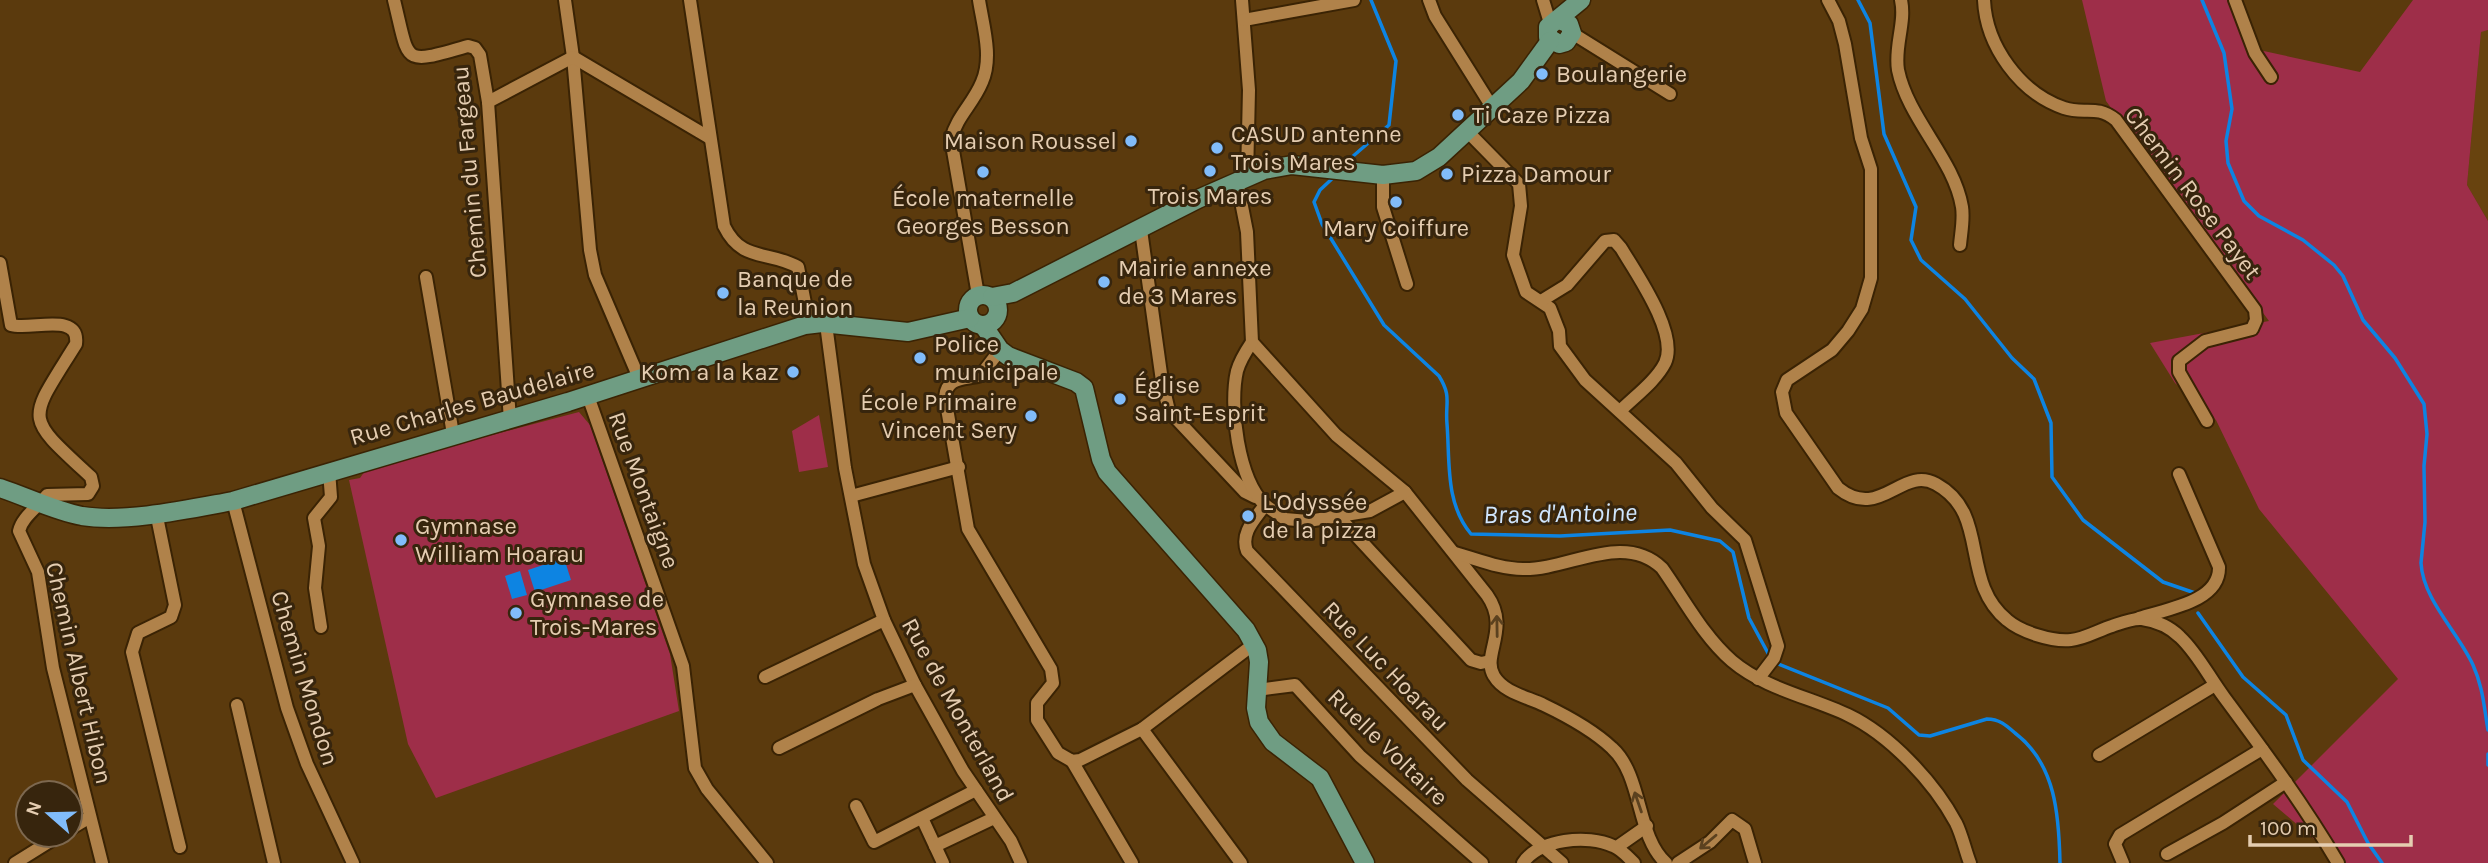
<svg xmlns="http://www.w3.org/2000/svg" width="2488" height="863" viewBox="0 0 2488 863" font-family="Karla,sans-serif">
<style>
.built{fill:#68430f}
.green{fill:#9e2e49}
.water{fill:#0d84e2}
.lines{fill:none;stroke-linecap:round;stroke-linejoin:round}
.stream{stroke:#0d84e2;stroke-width:3.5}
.minor-casing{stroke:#3a2304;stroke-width:16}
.major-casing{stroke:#3a2304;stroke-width:21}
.minor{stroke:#b0824a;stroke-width:12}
.major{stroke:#6f9d83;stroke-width:18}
.oneway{stroke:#5b411f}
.poi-dot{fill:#81bcfa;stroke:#37250d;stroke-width:2.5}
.labels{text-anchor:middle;stroke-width:6;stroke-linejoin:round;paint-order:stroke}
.poi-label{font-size:24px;fill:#e5cdb1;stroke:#37250d;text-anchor:start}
.street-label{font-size:24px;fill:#e5cdb1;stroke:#37250d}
.water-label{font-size:26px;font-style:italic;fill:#d0e6fe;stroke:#37250d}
</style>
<rect width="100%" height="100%" fill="#5b3a0d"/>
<polygon class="built" points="2488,30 2488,221 2467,185 2481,31"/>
<g class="green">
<polygon points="2082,0 2241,0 2259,50 2360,72 2413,0 2488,0 2488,30 2481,32 2467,185 2488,221 2488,863 2342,863 2273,804 2398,679 2259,509 2216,420 2175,383 2150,343 2269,321 2106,101"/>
<polygon points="579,412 590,425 670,654 679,711 436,798 408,744 349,480 360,478 367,468"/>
<polygon points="819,415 828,467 799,472 792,431"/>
</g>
<g class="water">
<polygon points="564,558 571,580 535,592 528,570"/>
<polygon points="520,571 527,595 512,599 505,576"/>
</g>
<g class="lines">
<g class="stream">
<polyline points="1858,0 1870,23 1884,134 1916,207 1911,240 1921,260 1965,299 2012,358 2034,379 2051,423 2052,477 2083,520 2163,582 2195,593"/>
<path d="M2202,0L2224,53L2232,109L2226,141L2228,163L2244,201L2259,216L2303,240L2334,265L2343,276L2363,320L2395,358L2424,404L2427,434L2424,466L2425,522L2421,563C2423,600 2458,632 2473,665C2483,687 2484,707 2488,730"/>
<polyline points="1344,164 1389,125 1396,61 1371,0"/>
<path d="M1335,176L1320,190L1314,202L1322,224L1384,325L1439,376C1452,397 1445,402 1447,424C1450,462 1445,503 1471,534L1560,536L1670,530L1720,541L1733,552L1749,618L1769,655"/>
<polyline points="2198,613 2243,677 2286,715 2303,760 2347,802 2368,843 2382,863"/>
<path d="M1776,663L1888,708L1919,735L1930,736L1987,719C1999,719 2006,725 2015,733C2056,764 2059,816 2060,863"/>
<polyline points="2488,754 2488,765"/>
</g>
<defs>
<g id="minor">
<path d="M394,0C410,65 401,65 468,46L475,48L480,55L488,102L510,420"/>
<polyline points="565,0 573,57 590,250 595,275 639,378"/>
<path d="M690,0L724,226C742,263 768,250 798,267L809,324"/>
<polyline points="1242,0 1249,90 1247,177"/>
<polyline points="1429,0 1435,16 1492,107"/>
<polyline points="1543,0 1550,23"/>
<path d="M1828,0L1839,21L1845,44L1861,138L1871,169V278L1862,309L1848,331L1832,350L1787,380L1782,392L1786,413L1838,488C1880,522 1902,465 1936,484C1991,514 1959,581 2007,620C2021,632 2052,642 2071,640C2084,639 2099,630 2112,626C2121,623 2132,618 2142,619C2156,621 2170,627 2180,637C2198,654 2209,677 2224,697C2264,751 2304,805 2338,863"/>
<path d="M1901,0C1906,23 1894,46 1898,70C1908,119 1954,159 1962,207C1964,219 1961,233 1960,245"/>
<path d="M1984,0C1986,46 2020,93 2064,108C2085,115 2096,104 2116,120L2255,310L2256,320L2252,329L2205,341L2179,361V372L2207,421"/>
<polyline points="2235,0 2255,53 2271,77"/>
<polyline points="1244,20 1354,0"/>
<polyline points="1572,33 1670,94"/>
<polyline points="488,102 573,57 710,138"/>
<polyline points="1467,131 1519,184 1521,206 1513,255 1526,292 1550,308 1559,331 1560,346 1585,380 1676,463 1712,508 1745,540 1778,646 1774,658 1758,679"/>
<polyline points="1383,175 1383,207 1407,284"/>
<path d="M1237,181L1247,232L1252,342L1336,435L1405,492L1487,595C1511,629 1481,655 1494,676C1504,693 1528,697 1544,705C1567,716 1593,730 1612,748C1643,776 1636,836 1666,863"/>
<polyline points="1141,230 1162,381 1169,411 1245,492 1255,497"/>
<path d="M0,263L11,325C30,331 80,311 76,344C27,423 23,414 91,477L93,486L88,494L47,495C38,507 22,517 19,531L38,572L53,668L102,863"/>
<polyline points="426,277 453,434"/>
<path d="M978,295L951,139C957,116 973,104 982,82C993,57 983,26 979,0"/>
<path d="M1541,301L1567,285L1605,241L1614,240L1621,248C1636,273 1679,334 1665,363C1656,381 1634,397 1620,411"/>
<polyline points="826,324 845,468 864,564 884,620 915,685 963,771 1011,841 1021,863"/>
<path d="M1252,342C1246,351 1240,360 1237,371C1229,406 1238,479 1265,505C1255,519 1240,533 1247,551L1467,780L1562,863"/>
<path d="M1000,350L981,375C964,380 947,376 945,397L968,529L1051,669L1053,683L1037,703V720L1058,753L1072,761L1080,760L1142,729L1254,644"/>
<polyline points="588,396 683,666 695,768 707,789 767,863"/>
<polyline points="851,496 959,467"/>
<polyline points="233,501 287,708 307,764 353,863"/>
<polyline points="1265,505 1285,519 1308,521 1370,511 1405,492"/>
<polyline points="156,512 175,605 171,617 138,633 132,652 180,847"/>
<polyline points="1338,516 1471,660 1481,663 1490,661"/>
<path d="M1455,553C1477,559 1500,569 1523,569C1569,570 1623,531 1662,568C1684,599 1703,636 1732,661C1765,689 1810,697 1848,715C1890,735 1934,782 1956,823C1962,835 1965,850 1970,863"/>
<path d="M2139,618C2166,609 2220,602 2219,567L2179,474"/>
<polyline points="321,627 315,588 319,546 314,518 331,497 329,471"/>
<polyline points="765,677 884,620"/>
<polyline points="1257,690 1295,685 1360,756 1482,863"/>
<polyline points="237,705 274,863"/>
<polyline points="1142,729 1241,863"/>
<polyline points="779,748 878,699 915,685"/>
<polyline points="2099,755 2215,685"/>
<polyline points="1072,761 1132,863"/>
<polyline points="856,806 874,842 976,790"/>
<polyline points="922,818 943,863"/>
<polyline points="70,829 90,817"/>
<polyline points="935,846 994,818"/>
<polyline points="1617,847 1647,826"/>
<polyline points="2167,854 2223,823 2286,782"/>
<polyline points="15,863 60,835"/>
<path d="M1523,863C1539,839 1588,834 1613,846C1621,849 1628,857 1634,863"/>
<polyline points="1678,863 1710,842 1732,820 1745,829 1755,863"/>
<polyline points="2123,863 2115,844 2120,835 2262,749"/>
</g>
<g id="major">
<polyline points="1559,20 1569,24 1572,33 1566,42 1559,44 1548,37 1548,27 1581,0"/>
<circle cx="983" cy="310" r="15"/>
<polyline points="992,297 1013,293 1198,199 1264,170 1292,165 1383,175 1416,171 1439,157 1521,81 1550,41"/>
<polyline points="983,325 1000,350 1008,356 1076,382 1084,388 1101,459 1107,472 1246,630 1257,650 1259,662 1256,708 1259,722 1273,742 1320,778 1365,863"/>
<path d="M0,488C27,497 55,511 82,516C126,523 189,509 233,501L568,402L805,325L822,323L908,332L970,318"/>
</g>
</defs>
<use href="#minor" class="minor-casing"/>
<use href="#major" class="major-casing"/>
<use href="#minor" class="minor"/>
<use href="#major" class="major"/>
</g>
<defs><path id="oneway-shaft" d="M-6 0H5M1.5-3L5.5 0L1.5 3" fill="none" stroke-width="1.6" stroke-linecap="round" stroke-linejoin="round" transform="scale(1.75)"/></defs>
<g class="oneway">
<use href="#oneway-shaft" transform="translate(1497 626) rotate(-91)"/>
<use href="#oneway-shaft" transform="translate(1638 802) rotate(-109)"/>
<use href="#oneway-shaft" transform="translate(1708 842) rotate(140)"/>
</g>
<g class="poi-dot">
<circle cx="1542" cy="74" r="7"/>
<circle cx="1458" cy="115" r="7"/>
<circle cx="1131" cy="141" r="7"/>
<circle cx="1217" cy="148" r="7"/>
<circle cx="1210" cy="171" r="7"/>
<circle cx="983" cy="172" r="7"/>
<circle cx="1447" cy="174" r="7"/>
<circle cx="1396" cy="202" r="7"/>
<circle cx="1104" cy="282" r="7"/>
<circle cx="723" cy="293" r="7"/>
<circle cx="920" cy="358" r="7"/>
<circle cx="793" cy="372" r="7"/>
<circle cx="1120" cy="399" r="7"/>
<circle cx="1031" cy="416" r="7"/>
<circle cx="1248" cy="516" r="7"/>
<circle cx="401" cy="540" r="7"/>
<circle cx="516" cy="613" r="7"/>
</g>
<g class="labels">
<g class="poi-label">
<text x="1556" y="82">Boulangerie</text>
<text x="1472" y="123">Ti Caze Pizza</text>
<text x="1231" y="142">CASUD antenne<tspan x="1231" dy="28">Trois Mares</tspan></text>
<text x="1117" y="149" text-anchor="end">Maison Roussel</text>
<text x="1461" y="182">Pizza Damour</text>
<text x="1210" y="204" text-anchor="middle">Trois Mares</text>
<text x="983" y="206" text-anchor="middle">École maternelle<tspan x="983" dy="28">Georges Besson</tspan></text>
<text x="1396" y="236" text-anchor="middle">Mary Coiffure</text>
<text x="1118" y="276">Mairie annexe<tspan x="1118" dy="28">de 3 Mares</tspan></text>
<text x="737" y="287">Banque de<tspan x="737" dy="28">la Reunion</tspan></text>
<text x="934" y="352">Police<tspan x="934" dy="28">municipale</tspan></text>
<text x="779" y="380" text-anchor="end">Kom a la kaz</text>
<text x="1134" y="393">Église<tspan x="1134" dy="28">Saint-Esprit</tspan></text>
<text x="1017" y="410" text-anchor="end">École Primaire<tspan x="1017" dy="28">Vincent Sery</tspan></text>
<text x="1262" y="510">L'Odyssée<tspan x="1262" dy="28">de la pizza</tspan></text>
<text x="415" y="534">Gymnase<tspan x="415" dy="28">William Hoarau</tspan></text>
<text x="530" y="607">Gymnase de<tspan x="530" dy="28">Trois-Mares</tspan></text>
</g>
<g class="street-label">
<text transform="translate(469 172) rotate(-95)" y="8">Chemin du Fargeau</text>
<text transform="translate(2193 193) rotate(53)" y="8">Chemin Rose Payet</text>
<text transform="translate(472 403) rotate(-16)" y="8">Rue Charles Baudelaire</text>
<text transform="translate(644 490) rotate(70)" y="8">Rue Montaigne</text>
<text transform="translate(1386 666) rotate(46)" y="8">Rue Luc Hoarau</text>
<text transform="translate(79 673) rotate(77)" y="8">Chemin Albert Hibon</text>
<text transform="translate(305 678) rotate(73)" y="8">Chemin Mondon</text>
<text transform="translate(958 710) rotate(61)" y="8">Rue de Monterland</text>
<text transform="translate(1388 747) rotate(44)" y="8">Ruelle Voltaire</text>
</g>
<g class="water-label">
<text transform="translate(1560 513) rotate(-1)" y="9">Bras d'Antoine</text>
</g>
</g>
<g transform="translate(49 814) rotate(290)"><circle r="33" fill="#37250d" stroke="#7d684f" stroke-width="2"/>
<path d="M0-5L12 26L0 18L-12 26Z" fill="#81bcfa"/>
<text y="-10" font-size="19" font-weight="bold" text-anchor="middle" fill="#e5cdb1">N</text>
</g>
<path d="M2250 835v10h161v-10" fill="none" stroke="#e5cdb1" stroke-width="3.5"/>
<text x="2260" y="835" font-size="21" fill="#e5cdb1" stroke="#37250d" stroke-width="5" paint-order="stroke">100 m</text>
</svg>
